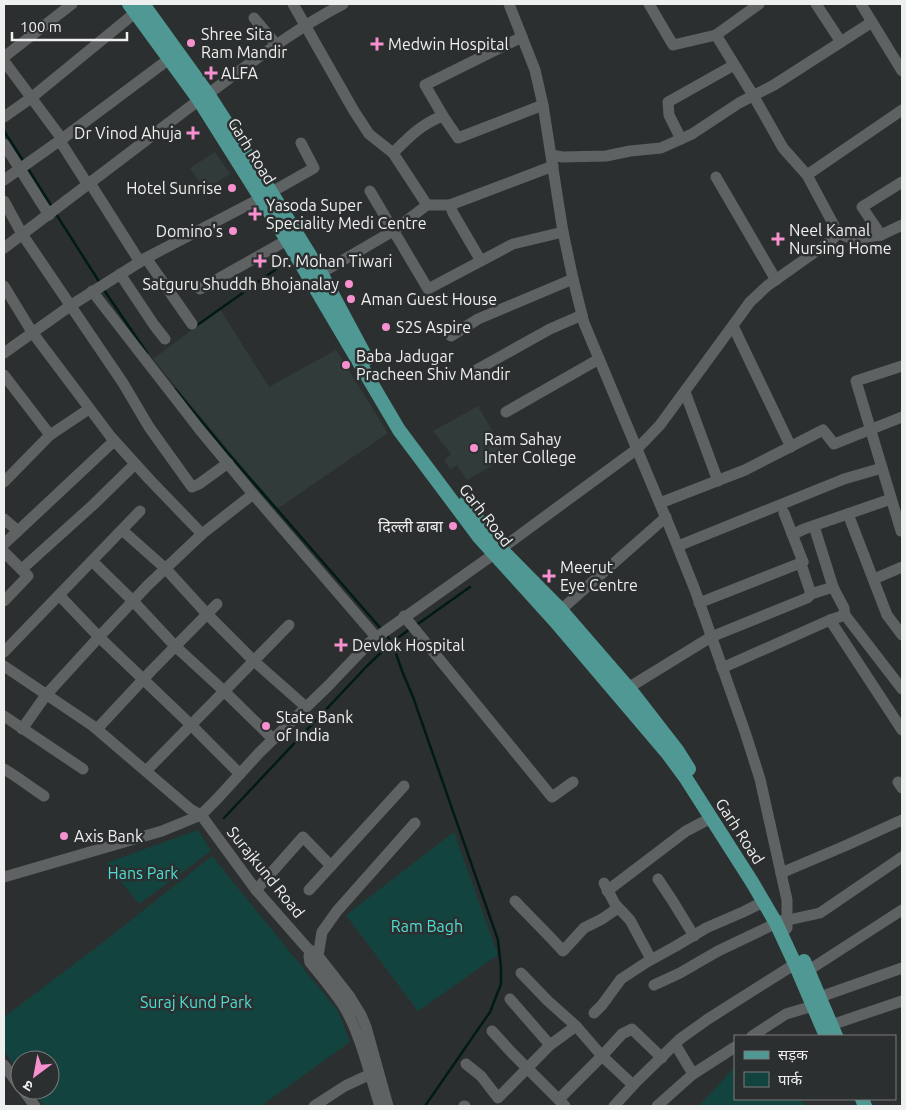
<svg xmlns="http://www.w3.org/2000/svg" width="906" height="1110" viewBox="0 0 906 1110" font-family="Ubuntu,'Noto Sans Devanagari',sans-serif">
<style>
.built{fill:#303b3a}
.green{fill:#13433f}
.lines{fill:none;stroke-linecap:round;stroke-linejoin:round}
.stream{stroke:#001a18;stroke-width:2.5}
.minor{stroke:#5f6262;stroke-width:11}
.major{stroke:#4f9893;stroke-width:14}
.poi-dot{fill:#f790ce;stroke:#2c2f2f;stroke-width:2}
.labels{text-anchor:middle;stroke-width:5;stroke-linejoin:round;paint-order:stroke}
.poi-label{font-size:16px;fill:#eef0f0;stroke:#2c2f2f;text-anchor:start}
.street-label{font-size:16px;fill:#eef0f0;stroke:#2c2f2f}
.park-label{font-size:16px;fill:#4fded4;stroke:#2c2f2f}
</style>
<rect width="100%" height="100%" fill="#2c2f2f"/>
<g class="built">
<polygon points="215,152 230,174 205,190 190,168"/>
<polygon points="220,309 269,387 336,350 388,433 277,509 153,359"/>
<polygon points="478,406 507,457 467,480 457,465 450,469 444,460 451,454 433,431"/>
</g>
<g class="green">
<polygon points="198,830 211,851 139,904 106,863"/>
<polygon points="454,832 498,955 418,1011 346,915"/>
<polygon points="212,856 338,1011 350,1042 261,1106 44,1106 32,1090 50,1090 50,1060 20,1060 20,1073 4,1051 4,1017 102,943"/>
<polygon points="735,1067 735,1099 800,1099 806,1106 699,1106"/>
</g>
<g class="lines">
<g class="stream">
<polyline points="4,131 24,162"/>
<polyline points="27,167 52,207"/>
<polyline points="56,214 100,283"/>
<polyline points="104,290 147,353"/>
<polyline points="196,326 282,265"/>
<polyline points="175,389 227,452 382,630"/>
<polyline points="415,626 470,587"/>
<polyline points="385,634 392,642 402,671 413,697 498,940 501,968 501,984 490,1012 425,1106"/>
<polyline points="224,818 367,666 392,642 410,629"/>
</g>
<g class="minor">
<polyline points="293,4 354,111 369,134 393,153 427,205"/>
<polyline points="509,4 535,70 543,105 563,232 573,279 584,323 673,535 695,590 745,732 760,779 787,900 787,928 781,934"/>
<polyline points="649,4 673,45 716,35"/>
<polyline points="816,4 841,42"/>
<polyline points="254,18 276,44"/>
<polyline points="872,22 902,71"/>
<polyline points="522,37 425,85 443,116 458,138 543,105"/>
<polyline points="4,57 72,4"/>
<polyline points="4,61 62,139"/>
<path d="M208,94C252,62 295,29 343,4"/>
<polyline points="4,117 31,98 141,8"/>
<polyline points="681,139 669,115 668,102 734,65"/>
<polyline points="60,141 88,185"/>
<polyline points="4,144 49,215"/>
<path d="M393,153C409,137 421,124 443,116"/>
<polyline points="552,155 562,157 606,156 630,151 661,148 692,134 739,103 774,85 872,22 861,4"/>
<polyline points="807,175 902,110"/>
<polyline points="716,177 776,280"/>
<polyline points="4,180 62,139 169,59"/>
<polyline points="902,182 862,207 881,235 902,225"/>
<polyline points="90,183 140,262"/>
<polyline points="370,191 428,289 513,244 563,232"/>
<polyline points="4,201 22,234 123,383 149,427 192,487 199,484 228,463"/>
<polyline points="450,205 453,213 481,261"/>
<polyline points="838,233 852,239 881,235"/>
<polyline points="4,248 199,100"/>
<polyline points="146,258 192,324"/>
<polyline points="321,273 393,231 427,205 450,205 553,166"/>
<polyline points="120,274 154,325 165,339"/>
<polyline points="4,286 32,332 111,437 150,480 202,534"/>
<polyline points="200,289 287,240"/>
<polyline points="92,291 200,430 253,494 376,637"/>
<polyline points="733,326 791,447"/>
<polyline points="451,336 478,319 573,279"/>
<polyline points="4,353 70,306 146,258 261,198 314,168 301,143"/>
<polyline points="902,366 856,381 901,531 902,531"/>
<polyline points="471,373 550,329 582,315"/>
<polyline points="4,375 50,435"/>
<polyline points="685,392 718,481"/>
<polyline points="506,412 599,359"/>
<polyline points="4,482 50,435 89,409"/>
<polyline points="660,503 745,470 823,430 834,444 902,417"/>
<polyline points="848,514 887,615 902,635"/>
<polyline points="4,519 18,531"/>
<polyline points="814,526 833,587 844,608 845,615"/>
<polyline points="122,530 166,569 207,614 254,661 306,707"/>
<polyline points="792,534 798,532 804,529 891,499"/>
<polyline points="4,544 114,441"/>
<polyline points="678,546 844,479 882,468"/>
<polyline points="4,552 28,576 4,601"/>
<polyline points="92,561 133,601 175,646 224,691 273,739"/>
<polyline points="803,562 801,564 811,594"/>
<polyline points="22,569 93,505 135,464"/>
<polyline points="874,579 902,567"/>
<polyline points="59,595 99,637 191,725 240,774"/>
<polyline points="699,603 803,562 784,513"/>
<polyline points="555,615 666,517"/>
<polyline points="404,616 552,797 573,782"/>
<polyline points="830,620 845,615 902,689"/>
<polyline points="4,652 140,511"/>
<polyline points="4,666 93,726 190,809 201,815 256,890 307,948 318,956 350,997 361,1015 366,1027 388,1106"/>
<polyline points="722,668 830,620 902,730"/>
<polyline points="628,688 711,637 807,598 811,594 833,587"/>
<polyline points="4,716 83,769"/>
<polyline points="22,729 46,695 99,637 148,585 202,534 253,494"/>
<polyline points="97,729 151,671 217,604"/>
<path d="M4,769C18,777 30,787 44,796"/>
<polyline points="146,771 289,625"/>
<polyline points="898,782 902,788"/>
<polyline points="781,873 847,845 902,820"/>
<polyline points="4,877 162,831 201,815 217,799 259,753 329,685 370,642 494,554 637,449 660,425 750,302 767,286 832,240 838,233 807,175 783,148 753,95 716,35 759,4"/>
<polyline points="658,879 672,900 694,936"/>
<polyline points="604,883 615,904 630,920 651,959"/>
<polyline points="256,890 303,837 331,866"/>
<polyline points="309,890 404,786"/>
<polyline points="607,891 686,831 711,818"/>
<path d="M515,901C531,918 548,934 563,951L584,928L602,919L618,908"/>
<polyline points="788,920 820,913 902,857"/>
<path d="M309,956L310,962C321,976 333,990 343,1005C361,1034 369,1074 380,1106"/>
<polyline points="310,962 318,956 322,932 337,911 415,823"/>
<polyline points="809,970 902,910"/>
<polyline points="521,973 548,1001 576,1026"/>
<polyline points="654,985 680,973 718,951 783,920"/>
<polyline points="820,997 902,968"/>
<polyline points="510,999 550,1045"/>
<polyline points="594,1013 602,1005 621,979 647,962 676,946 706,928 743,912 763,902"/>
<polyline points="831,1025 902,1001"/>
<polyline points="492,1031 512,1053 565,1106"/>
<polyline points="752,1036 786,1014 813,1006"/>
<polyline points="466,1064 481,1076 498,1098 550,1045 576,1026 602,1056 622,1034 632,1029 662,1058"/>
<polyline points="4,1065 20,1087"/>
<polyline points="693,1074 735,1047"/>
<polyline points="23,1090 35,1106"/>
<polyline points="559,1099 602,1056 633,1085"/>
<polyline points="314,1106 345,1086 375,1072"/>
<polyline points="464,1106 465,1106"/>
<polyline points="614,1106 637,1081 680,1039 708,1019 795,964"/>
<polyline points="657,1106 693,1074 675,1044"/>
</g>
<g class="major">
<polyline points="129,4 199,100 287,240 399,430 479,537 555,621 668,754 685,777 752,882 776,923 795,964 826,1036"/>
<polyline points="143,4 208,94 271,192 321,273 367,359"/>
<polyline points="465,503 501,549 561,610 632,692 677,750 689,769"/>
<polyline points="804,961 836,1036"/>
<polyline points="862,1099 865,1106"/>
</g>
</g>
<g class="poi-dot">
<circle cx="191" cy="43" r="5"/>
<path d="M374.5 36.5h5v5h5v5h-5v5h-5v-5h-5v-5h5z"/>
<path d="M208.5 65.5h5v5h5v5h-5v5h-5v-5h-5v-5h5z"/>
<path d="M190.5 125.5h5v5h5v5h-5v5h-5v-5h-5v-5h5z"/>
<circle cx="232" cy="188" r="5"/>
<path d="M252.5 206.5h5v5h5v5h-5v5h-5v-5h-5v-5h5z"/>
<circle cx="233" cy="231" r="5"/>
<path d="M775.5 231.5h5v5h5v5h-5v5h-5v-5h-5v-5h5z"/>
<path d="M257.5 253.5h5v5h5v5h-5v5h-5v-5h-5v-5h5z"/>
<circle cx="349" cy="284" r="5"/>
<circle cx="351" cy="299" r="5"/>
<circle cx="386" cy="327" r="5"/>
<circle cx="346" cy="365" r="5"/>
<circle cx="474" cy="448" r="5"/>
<circle cx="453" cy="526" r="5"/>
<path d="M546.5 568.5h5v5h5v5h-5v5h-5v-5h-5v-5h5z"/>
<path d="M338.5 637.5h5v5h5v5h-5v5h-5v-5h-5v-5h5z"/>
<circle cx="266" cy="726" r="5"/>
<circle cx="64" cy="836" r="5"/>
</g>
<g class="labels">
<g class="poi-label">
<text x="201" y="40">Shree Sita<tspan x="201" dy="18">Ram Mandir</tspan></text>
<text x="388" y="50">Medwin Hospital</text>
<text x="221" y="79">ALFA</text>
<text x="182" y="139" text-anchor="end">Dr Vinod Ahuja</text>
<text x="222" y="194" text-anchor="end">Hotel Sunrise</text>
<text x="266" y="211">Yasoda Super<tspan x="266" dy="18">Speciality Medi Centre</tspan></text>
<text x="789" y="236">Neel Kamal<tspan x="789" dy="18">Nursing Home</tspan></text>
<text x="223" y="237" text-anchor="end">Domino's</text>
<text x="271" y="267">Dr. Mohan Tiwari</text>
<text x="339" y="290" text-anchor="end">Satguru Shuddh Bhojanalay</text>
<text x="361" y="305">Aman Guest House</text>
<text x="396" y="333">S2S Aspire</text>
<text x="356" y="362">Baba Jadugar<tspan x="356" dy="18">Pracheen Shiv Mandir</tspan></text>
<text x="484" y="445">Ram Sahay<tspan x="484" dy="18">Inter College</tspan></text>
<text x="443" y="532" text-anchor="end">दिल्ली ढाबा</text>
<text x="560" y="573">Meerut<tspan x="560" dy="18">Eye Centre</tspan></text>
<text x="352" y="651">Devlok Hospital</text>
<text x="276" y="723">State Bank<tspan x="276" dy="18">of India</tspan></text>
<text x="74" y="842">Axis Bank</text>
</g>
<g class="street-label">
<text transform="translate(252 151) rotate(58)" y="6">Garh Road</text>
<text transform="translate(486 515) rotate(52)" y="6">Garh Road</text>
<text transform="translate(740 831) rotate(57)" y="6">Garh Road</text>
<text transform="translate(266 872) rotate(51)" y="6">Surajkund Road</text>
</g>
<g class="park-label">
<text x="143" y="879">Hans Park</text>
<text x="427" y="932">Ram Bagh</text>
<text x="196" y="1008">Suraj Kund Park</text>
</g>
</g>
<rect width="906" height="1110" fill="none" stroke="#eef0f0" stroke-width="10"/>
<rect x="734" y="1035" width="162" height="65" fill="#2c2f2f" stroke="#7a7c7c"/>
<rect x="744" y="1051" width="25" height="8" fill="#4f9893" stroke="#7a7c7c"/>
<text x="778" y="1060" font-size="15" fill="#eef0f0">सड़क</text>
<rect x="744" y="1072" width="25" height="15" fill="#13433f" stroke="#7a7c7c"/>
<text x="778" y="1085" font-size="15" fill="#eef0f0">पार्क</text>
<g transform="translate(35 1075) rotate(212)"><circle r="24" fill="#2c2f2f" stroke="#7a7c7c"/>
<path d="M0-4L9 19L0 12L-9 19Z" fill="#f790ce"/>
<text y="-8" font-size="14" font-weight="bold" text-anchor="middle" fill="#eef0f0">उ</text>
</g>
<path d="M12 32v8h115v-8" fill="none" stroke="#eef0f0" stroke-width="2.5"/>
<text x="20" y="32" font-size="15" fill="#eef0f0" stroke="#2c2f2f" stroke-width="4" paint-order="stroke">100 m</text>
</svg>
